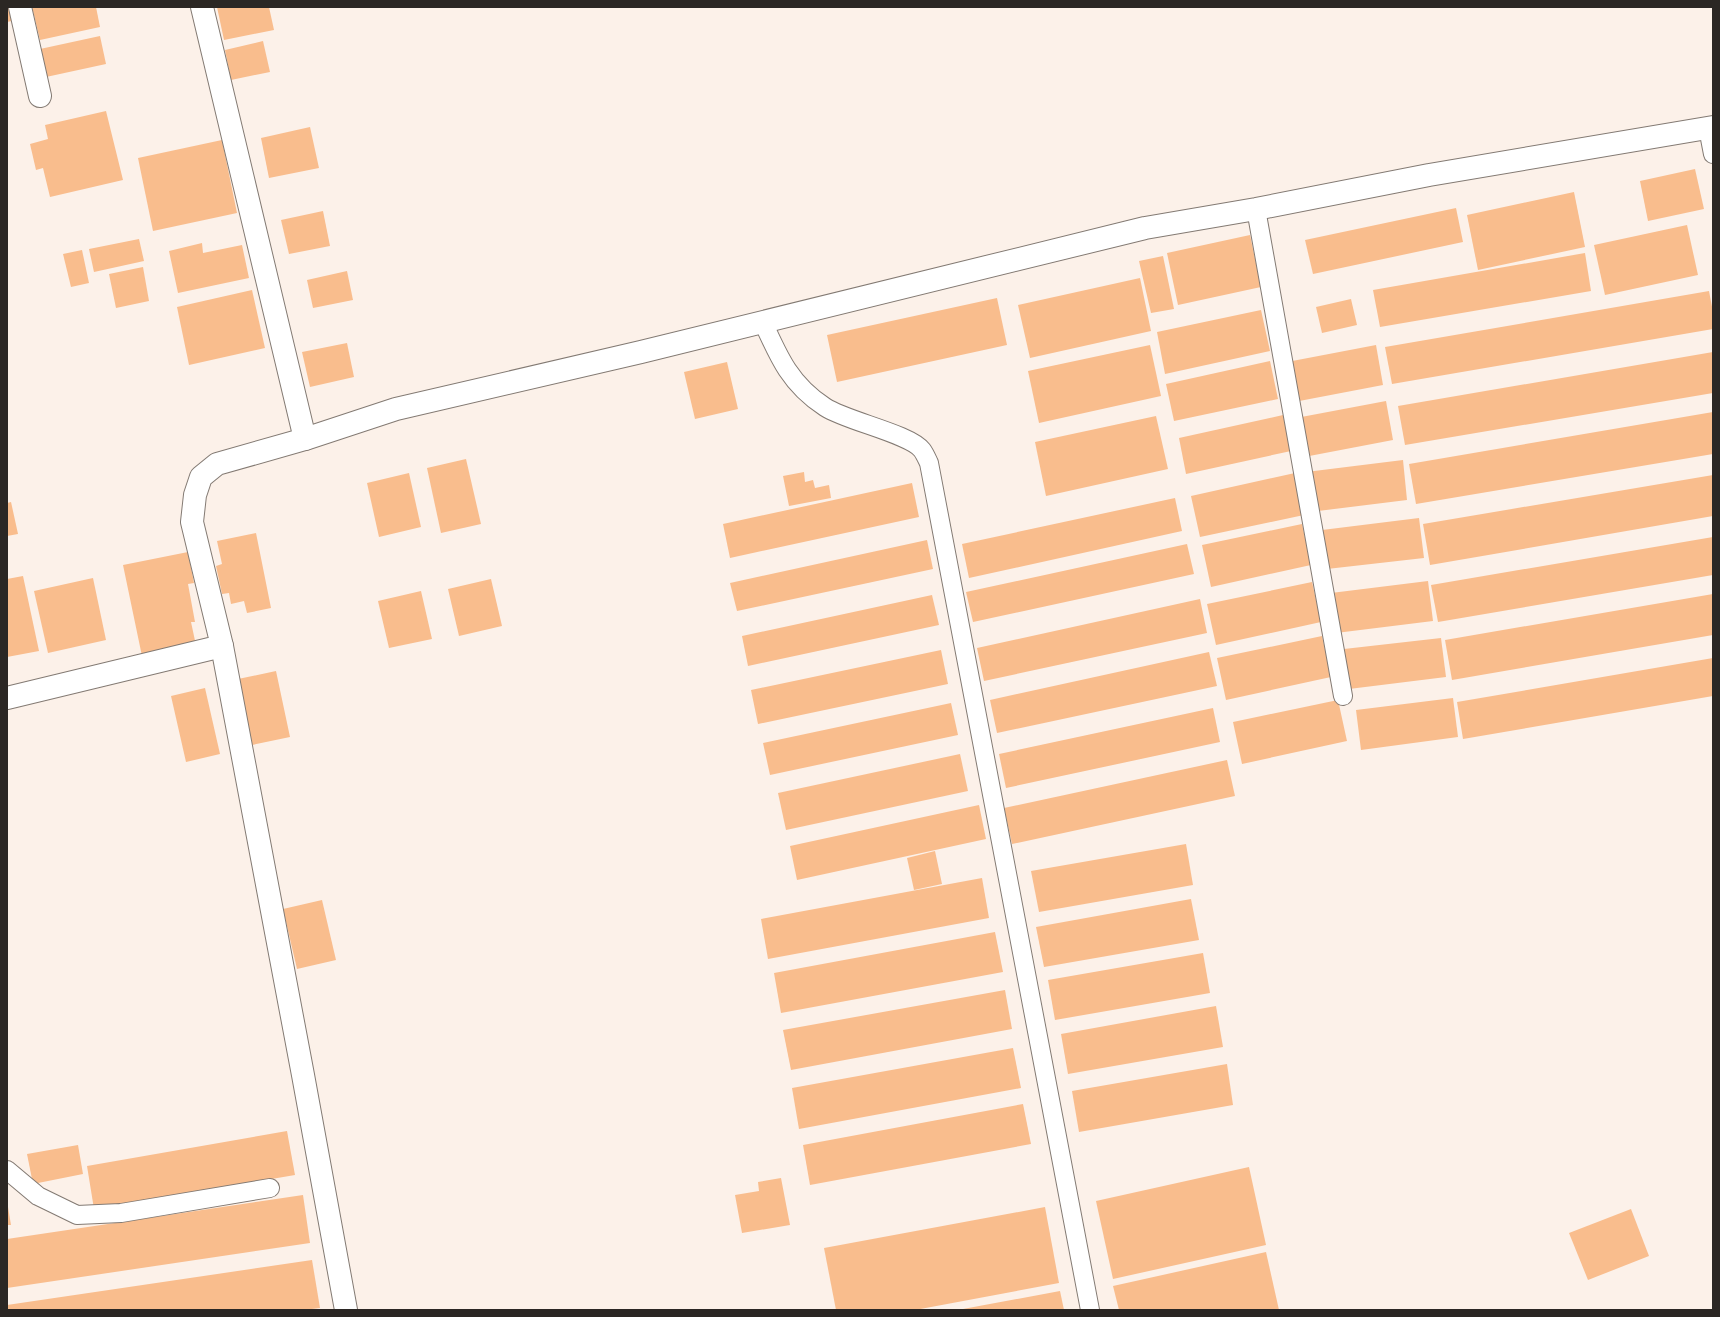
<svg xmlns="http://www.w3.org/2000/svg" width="1720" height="1317" viewBox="0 0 1720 1317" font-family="'Fira Sans',sans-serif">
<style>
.building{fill:#f9bd8d}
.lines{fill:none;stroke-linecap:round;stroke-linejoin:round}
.lane-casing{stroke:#837a73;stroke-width:20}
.street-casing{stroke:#837a73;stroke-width:24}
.lane{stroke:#fff;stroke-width:18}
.street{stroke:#fff;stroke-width:22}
</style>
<rect width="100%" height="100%" fill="#fcf1e9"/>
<g class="building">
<polygon points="7,7 18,7 21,19 7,22"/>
<polygon points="32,7 96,7 100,27 40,40"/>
<polygon points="217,7 269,7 274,30 224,40"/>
<polygon points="100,36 106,64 46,77 40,49"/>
<polygon points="263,41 270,72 231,80 225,50"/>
<polygon points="106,111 123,180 50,197 43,168 36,170 30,144 48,139 45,125"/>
<polygon points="310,127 319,168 269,178 261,138"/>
<polygon points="222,140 237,213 153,231 138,158"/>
<polygon points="1695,169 1704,209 1648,221 1640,181"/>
<polygon points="1574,192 1585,247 1478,270 1467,215"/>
<polygon points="1456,208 1463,242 1313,274 1305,240"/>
<polygon points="323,211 330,246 289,254 281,220"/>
<polygon points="1687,225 1698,275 1605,295 1594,245"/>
<polygon points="1250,235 1261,287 1178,305 1167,253"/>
<polygon points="139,239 144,261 94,272 89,249"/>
<polygon points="202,243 203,253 242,245 249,278 178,293 169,251"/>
<polygon points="82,250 89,283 71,287 63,254"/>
<polygon points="1585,253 1591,291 1380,327 1373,290"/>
<polygon points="1163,256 1174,309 1151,313 1139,261"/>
<polygon points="143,267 149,301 116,308 109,274"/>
<polygon points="347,271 353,300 313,308 307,280"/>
<polygon points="1140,278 1151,331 1030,358 1018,305"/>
<polygon points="252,290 265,348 189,365 177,307"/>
<polygon points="1709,291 1713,312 1713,329 1392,384 1385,347"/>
<polygon points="997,298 1007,345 837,382 827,335"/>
<polygon points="1351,299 1357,325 1322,333 1316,307"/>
<polygon points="1261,310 1270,351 1165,374 1157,332"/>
<polygon points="347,343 354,377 310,387 302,352"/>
<polygon points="1150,345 1161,396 1039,423 1028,371"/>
<polygon points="1376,345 1383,385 1294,402 1287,362"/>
<polygon points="1713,352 1713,393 1405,445 1398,406"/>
<polygon points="1270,361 1278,399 1174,421 1166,384"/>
<polygon points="727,362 738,409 695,419 684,372"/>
<polygon points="1386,401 1393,440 1304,457 1296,418"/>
<polygon points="1713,412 1713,454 1416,504 1409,464"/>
<polygon points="1283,415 1291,451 1186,474 1179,438"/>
<polygon points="1156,416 1168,469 1046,496 1035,442"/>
<polygon points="466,459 481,524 441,533 427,468"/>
<polygon points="1403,460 1407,500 1310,512 1306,472"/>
<polygon points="804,472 805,482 813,480 815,488 829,485 831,498 789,506 783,476"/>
<polygon points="409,473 421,527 379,537 367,483"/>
<polygon points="1295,473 1304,515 1200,537 1191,496"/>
<polygon points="1713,475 1713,516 1430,565 1423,524"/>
<polygon points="912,483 919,517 730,558 723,524"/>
<polygon points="1175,498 1182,531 969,578 962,544"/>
<polygon points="11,502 18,534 7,536 7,503"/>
<polygon points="1419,518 1424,558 1327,569 1322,530"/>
<polygon points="1302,524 1311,565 1211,587 1202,545"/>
<polygon points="256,533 271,608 247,613 244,601 231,604 229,593 222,594 216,566 222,564 217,541"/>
<polygon points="1713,537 1713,575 1438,622 1431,585"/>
<polygon points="927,540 933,569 737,611 730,583"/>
<polygon points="1187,544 1194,574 973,622 966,592"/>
<polygon points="188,552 194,583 188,584 195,622 191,622 197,650 143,661 123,565"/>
<polygon points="23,576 39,651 7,657 7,579"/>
<polygon points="93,578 106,640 48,653 34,591"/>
<polygon points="491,579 502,626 459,636 448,589"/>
<polygon points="1428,581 1433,621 1336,633 1331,593"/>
<polygon points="1312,582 1321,622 1216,645 1207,604"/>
<polygon points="421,591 432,639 389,648 378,601"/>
<polygon points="1713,594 1713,635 1452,680 1445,640"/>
<polygon points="932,595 939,625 748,666 742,636"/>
<polygon points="1200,599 1207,633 984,681 977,648"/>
<polygon points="1322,636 1331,677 1226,700 1217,658"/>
<polygon points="1441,638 1446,677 1349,689 1344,649"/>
<polygon points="941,650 948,684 758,724 751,690"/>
<polygon points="1209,652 1217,686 997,733 990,700"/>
<polygon points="1713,658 1713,696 1463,739 1457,702"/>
<polygon points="276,671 290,737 252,745 238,679"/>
<polygon points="205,688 220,754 186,762 171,696"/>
<polygon points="1453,698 1458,737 1361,750 1356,710"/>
<polygon points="1338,700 1347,741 1242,764 1233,722"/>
<polygon points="951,703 958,735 770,775 763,743"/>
<polygon points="1213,708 1220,742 1006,788 999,754"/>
<polygon points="960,754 968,791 786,830 778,793"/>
<polygon points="1227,760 1235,796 1012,844 1004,808"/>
<polygon points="979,805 986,839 797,880 790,846"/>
<polygon points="1186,844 1193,885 1039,912 1031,871"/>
<polygon points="935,851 942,884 914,890 907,858"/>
<polygon points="982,878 989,918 768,959 761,919"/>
<polygon points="1191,899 1199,940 1044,967 1036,927"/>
<polygon points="322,900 336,960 297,969 283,909"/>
<polygon points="995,932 1003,972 781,1013 774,973"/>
<polygon points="1203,953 1210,993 1055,1020 1048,980"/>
<polygon points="1005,990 1012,1029 791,1070 783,1030"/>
<polygon points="1216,1006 1223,1047 1068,1074 1061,1034"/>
<polygon points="1013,1048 1021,1088 799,1129 792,1088"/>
<polygon points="1227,1064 1233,1105 1079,1132 1072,1091"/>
<polygon points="1023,1104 1031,1144 810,1185 803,1145"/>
<polygon points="287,1131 295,1175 94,1209 87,1166"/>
<polygon points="78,1145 83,1174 33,1184 27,1154"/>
<polygon points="1249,1167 1266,1245 1113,1279 1096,1201"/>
<polygon points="781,1178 790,1225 742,1233 735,1195 759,1191 758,1182"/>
<polygon points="303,1195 310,1243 7,1288 7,1239"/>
<polygon points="7,1201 11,1225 7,1225"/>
<polygon points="1045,1207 1059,1283 915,1310 836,1310 824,1248"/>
<polygon points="1631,1209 1649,1256 1588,1280 1569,1233"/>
<polygon points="1266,1252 1279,1310 1119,1310 1113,1286"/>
<polygon points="312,1260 320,1308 304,1310 7,1310 7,1305"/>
<polygon points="1060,1291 1064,1310 963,1310 963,1309"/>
</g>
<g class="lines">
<defs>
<g id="lane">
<polyline points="1708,128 1713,154"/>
<polyline points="1256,209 1343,696"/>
<path d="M763,322C779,358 791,385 825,407C846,421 910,434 922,450C925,454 927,459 929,463L1090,1310"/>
<polyline points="7,1170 38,1196 77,1215 121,1213 270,1188"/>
</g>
<g id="street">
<polyline points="20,7 40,96"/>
<polyline points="202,7 305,439"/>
<polyline points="222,646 303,1075 346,1310"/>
<polyline points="7,698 222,646 192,522 195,495 201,477 217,464 305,439 396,409 641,352 1145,228 1256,209 1429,175 1713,127"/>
</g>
</defs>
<use href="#lane" class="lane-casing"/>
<use href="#street" class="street-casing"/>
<use href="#lane" class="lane"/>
<use href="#street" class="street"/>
</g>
<rect width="1720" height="1317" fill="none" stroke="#2b2724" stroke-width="16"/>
</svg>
